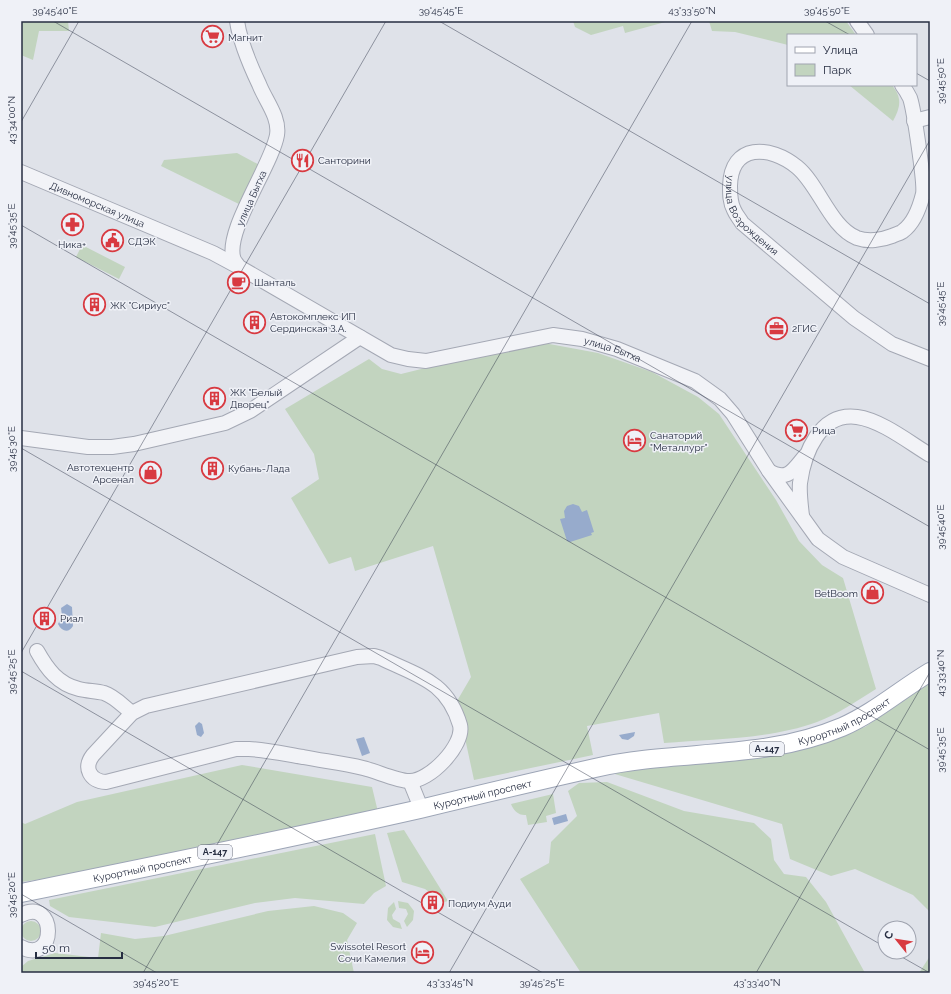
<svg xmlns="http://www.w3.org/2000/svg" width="951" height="994" viewBox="0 0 951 994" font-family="Raleway,sans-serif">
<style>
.green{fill:#c2d4bf}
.water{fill:#97abcc}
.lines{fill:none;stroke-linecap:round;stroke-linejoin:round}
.minor-casing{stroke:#a4a8b4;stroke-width:16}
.major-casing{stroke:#9da5b6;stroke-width:20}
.minor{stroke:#f2f3f7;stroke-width:14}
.major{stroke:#fff;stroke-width:18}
.ticks{fill:none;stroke:#272e42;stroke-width:1;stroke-opacity:0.45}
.labels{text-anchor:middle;stroke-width:3;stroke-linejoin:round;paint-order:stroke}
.shield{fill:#eff1f7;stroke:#636878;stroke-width:1}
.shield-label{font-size:9px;font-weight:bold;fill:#272e42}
.poi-label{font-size:10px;fill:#272e42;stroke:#eff1f7;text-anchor:start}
.street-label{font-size:10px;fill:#272e42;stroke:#eff1f7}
.neatline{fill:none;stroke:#272e42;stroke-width:1.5}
.ticks-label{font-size:10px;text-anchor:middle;fill:#272e42}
</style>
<rect width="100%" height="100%" fill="#dfe2e9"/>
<g class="green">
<polygon points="21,21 68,21 69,31 39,31 33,60 21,55"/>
<polygon points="573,21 669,21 625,33 623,26 591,35 575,27"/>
<polygon points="709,21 846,21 856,35 788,35 788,45 735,32 712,31"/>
<path d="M849,85H892C902,98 901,106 893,121Z"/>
<polygon points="237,153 265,168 245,207 161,166 164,160"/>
<polygon points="82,245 125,267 119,279 76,257"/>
<path d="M544,343L598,353L652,372L698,397L719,414L776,500L799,541L822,565L843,578L876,689C857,701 838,714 817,722C771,739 713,739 664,743L659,713L587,726L593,755L474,780L457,701L471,677L433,546L355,571L351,557L329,564L291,498L319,479L314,454L285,409L369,359L382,369L401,374L482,354Z"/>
<polygon points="930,683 930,912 913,895 855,869 831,876 790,859 782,824 598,769 790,750 865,727"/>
<polygon points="242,765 372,787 378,812 94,872 21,882 21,822 25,824 77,802"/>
<polygon points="607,782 684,811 754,823 771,839 774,860 784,874 806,877 826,902 865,973 581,973 520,879 549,863 551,842 577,816 568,791 579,783"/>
<path d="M553,794L556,813L546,816L547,822L528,825L526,815C519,816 513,810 511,804Z"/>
<polygon points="404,830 448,901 444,902 425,889 402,882 387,833"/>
<polygon points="375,834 386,886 374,893 364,904 295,898 255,903 155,927 69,917 50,906 49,900"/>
<polygon points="398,901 408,903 414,911 413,920 407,927 404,921 408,914 406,909 399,908"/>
<polygon points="394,902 396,909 392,915 393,919 400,923 402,929 393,927 387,920 388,908"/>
<polygon points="314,906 343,913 357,923 347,940 354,973 21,973 21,967 28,961 55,953 98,958 101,933 135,939 164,936 268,911"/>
<circle cx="31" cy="931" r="10"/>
<polygon points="930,956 930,973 919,973"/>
</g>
<g class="water">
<polygon points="573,504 579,506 582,512 587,510 594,532 591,533 592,535 570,542 567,541 560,519 565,518 564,511 567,506"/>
<path d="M67,604L72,607L73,626C69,633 62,632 58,624L62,616L61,608Z"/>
<polygon points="199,722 202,724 204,733 201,737 197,735 195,726"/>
<polygon points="635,732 634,736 628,740 622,739 619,735"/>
<polygon points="364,737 370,753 362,756 356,739"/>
<polygon points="566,814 568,821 554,825 552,818"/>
</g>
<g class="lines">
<defs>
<g id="minor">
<path id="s1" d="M237,21C240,42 250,65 259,84C265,100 280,117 277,135C272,165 223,233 234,260C235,262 238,265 239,267L391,355L408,359L426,361L553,335L582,339L617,349L695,381L720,399L733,414L769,471L818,539L843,557L930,595"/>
<polyline points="857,21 867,35"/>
<path id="s2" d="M902,85C905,89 908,94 910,98C914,110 925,184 923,194C920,206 914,223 903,231C901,233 896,234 892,236C882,240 868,242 857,238C830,227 819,185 797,167C770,145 731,143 730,186C730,194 730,203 734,210C736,215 740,219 742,223L854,318L892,344L930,359"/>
<polyline points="914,121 930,117"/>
<path id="s3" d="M21,172L213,253L239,267"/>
<polyline points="21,438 88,447 112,447 134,444 225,423 250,411 360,337"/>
<path d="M769,471C788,482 793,470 805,456"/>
<path d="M802,516C801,506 799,493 800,483C804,453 820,412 857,417C881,420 910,443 930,455"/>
<path d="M37,651C47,669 58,684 79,689C87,691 96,691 104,693C114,696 123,706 132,713"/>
<path d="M374,656L381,658C418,676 447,681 460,725C465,745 429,782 409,781C397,781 376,771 363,768C343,763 323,761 303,757C285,754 267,750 249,749H236L106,782C90,781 83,768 93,755L132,713L146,706L357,657Z"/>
<polyline points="410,781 421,808"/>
<path d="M21,915C57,896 57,966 21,947"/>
</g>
<g id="major">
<path id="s4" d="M21,893C154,866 287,839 420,809C478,795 537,781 595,768C678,749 761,761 842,727C874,713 900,690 930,672"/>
</g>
</defs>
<use href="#minor" class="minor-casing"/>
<use href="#major" class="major-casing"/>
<use href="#minor" class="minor"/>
<use href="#major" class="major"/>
</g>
<path class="ticks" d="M53,21L930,527M439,21L930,304M825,21L850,35M916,73L930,81M21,122L79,21M21,225L930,750M21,448L885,947M21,653L386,21M21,671L543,973M21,894L157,973M893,952L930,973M143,973L692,21M449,973L930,140M756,973L930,672"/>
<defs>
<symbol id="supermarket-ring" viewBox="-11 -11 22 22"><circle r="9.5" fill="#eff1f7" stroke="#d83a41" stroke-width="1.5"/><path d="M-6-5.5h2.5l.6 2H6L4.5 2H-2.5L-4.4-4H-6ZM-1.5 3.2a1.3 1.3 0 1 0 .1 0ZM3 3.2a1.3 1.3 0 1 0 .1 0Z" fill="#d83a41"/></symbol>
<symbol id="restaurant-ring" viewBox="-11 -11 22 22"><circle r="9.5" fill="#eff1f7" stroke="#d83a41" stroke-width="1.5"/><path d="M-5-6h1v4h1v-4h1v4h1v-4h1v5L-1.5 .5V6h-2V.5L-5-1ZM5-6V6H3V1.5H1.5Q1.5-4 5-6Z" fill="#d83a41"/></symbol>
<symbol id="pharmacy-ring" viewBox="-11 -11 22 22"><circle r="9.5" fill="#eff1f7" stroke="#d83a41" stroke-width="1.5"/><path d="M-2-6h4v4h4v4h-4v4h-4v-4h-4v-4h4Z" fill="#d83a41"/></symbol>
<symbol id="civic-ring" viewBox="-11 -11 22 22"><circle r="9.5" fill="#eff1f7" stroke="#d83a41" stroke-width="1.5"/><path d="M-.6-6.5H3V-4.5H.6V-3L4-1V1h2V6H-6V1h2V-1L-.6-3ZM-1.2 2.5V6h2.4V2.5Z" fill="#d83a41"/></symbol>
<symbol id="cafe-ring" viewBox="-11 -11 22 22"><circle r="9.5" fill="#eff1f7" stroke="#d83a41" stroke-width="1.5"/><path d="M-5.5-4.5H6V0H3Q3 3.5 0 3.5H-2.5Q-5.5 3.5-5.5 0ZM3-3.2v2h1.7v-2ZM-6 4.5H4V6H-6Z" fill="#d83a41"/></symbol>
<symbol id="building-ring" viewBox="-11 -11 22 22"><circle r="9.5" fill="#eff1f7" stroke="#d83a41" stroke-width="1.5"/><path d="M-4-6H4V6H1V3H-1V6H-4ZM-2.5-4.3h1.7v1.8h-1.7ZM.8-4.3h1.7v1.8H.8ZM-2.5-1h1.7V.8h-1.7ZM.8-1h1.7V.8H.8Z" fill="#d83a41"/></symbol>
<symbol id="office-ring" viewBox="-11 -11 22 22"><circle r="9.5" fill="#eff1f7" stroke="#d83a41" stroke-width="1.5"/><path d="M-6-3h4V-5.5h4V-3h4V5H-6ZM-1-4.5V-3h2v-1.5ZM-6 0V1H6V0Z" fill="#d83a41"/></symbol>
<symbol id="hotel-ring" viewBox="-11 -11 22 22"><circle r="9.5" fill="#eff1f7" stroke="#d83a41" stroke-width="1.5"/><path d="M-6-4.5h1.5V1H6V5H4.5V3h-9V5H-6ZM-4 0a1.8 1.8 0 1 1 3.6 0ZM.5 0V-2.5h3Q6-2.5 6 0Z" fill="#d83a41"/></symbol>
<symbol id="shop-ring" viewBox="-11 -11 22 22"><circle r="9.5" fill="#eff1f7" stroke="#d83a41" stroke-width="1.5"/><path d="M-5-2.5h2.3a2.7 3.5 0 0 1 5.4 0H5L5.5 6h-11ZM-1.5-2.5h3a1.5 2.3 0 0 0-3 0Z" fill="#d83a41"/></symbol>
</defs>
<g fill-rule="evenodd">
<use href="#supermarket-ring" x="200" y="24" width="25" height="25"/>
<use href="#restaurant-ring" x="290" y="148" width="25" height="25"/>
<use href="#pharmacy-ring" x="60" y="212" width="25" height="25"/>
<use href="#civic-ring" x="100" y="228" width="25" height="25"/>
<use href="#cafe-ring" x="226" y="270" width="25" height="25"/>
<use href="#building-ring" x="82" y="292" width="25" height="25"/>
<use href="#building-ring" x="242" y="310" width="25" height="25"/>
<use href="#office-ring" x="764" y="316" width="25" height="25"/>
<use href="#building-ring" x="202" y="386" width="25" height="25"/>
<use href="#supermarket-ring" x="784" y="418" width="25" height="25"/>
<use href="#hotel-ring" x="622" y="428" width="25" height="25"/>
<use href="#building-ring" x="200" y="456" width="25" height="25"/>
<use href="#shop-ring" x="138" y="460" width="25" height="25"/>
<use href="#shop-ring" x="860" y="580" width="25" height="25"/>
<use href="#building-ring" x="32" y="606" width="25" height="25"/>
<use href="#building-ring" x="420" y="890" width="25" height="25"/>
<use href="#hotel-ring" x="410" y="940" width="25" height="25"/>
</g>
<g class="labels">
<g class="shield">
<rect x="750" y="742" width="34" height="14" rx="3"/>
<rect x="198" y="845" width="34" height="14" rx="3"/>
</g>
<g class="shield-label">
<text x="767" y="752">А-147</text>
<text x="215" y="855">А-147</text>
</g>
<g class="poi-label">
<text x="228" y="41">Магнит</text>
<text x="318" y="164">Санторини</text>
<text x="128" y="245">СДЭК</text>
<text x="72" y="248" text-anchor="middle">Ника+</text>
<text x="254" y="286">Шанталь</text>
<text x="110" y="309">ЖК "Сириус"</text>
<text x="270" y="320">Автокомплекс ИП<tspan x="270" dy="12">Сердинская З.А.</tspan></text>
<text x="792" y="332">2ГИС</text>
<text x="230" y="396">ЖК "Белый<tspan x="230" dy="12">Дворец"</tspan></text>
<text x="812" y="434">Рица</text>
<text x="650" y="439">Санаторий<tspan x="650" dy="12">"Металлург"</tspan></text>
<text x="134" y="471" text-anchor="end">Автотехцентр<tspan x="134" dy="12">Арсенал</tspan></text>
<text x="228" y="472">Кубань-Лада</text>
<text x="858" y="597" text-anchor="end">BetBoom</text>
<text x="60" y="622">Риал</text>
<text x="448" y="907">Подиум Ауди</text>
<text x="406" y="950" text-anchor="end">Swissotel Resort<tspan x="406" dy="12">Сочи Камелия</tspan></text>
</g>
<g class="street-label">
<text transform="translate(251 198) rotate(-66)" y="4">улица Бытха</text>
<text dy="4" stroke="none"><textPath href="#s3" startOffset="83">Дивноморская улица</textPath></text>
<text dy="4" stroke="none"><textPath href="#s2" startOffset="427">улица Возрождения</textPath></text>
<text dy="4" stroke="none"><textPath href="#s1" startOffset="667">улица Бытха</textPath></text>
<text dy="4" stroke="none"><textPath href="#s4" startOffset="843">Курортный проспект</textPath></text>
<text dy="4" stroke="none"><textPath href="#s4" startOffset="472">Курортный проспект</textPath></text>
<text dy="4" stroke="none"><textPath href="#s4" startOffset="124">Курортный проспект</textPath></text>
</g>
</g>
<rect width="951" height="994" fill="none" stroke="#eff1f7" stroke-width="44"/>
<rect x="787" y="34" width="130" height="52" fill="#eff1f7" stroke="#9fa3af"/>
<rect x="795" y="47" width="20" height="6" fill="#ffffff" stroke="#9fa3af"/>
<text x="823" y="54" font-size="12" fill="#272e42">Улица</text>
<rect x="795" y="64" width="20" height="12" fill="#c2d4bf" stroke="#9fa3af"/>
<text x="823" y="74" font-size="12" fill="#272e42">Парк</text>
<g transform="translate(897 940) rotate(300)"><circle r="19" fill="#eff1f7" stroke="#9fa3af"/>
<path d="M0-3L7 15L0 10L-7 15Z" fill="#d83a41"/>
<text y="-6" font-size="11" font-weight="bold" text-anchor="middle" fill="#272e42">С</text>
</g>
<path d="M36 952v6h86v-6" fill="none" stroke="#272e42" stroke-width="2"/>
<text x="42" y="952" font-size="12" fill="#272e42" stroke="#eff1f7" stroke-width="3" paint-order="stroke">50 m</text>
<rect x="22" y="22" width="907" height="950" class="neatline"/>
<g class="ticks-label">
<text x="55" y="14">39°45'40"E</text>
<text x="441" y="14">39°45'45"E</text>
<text x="692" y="14">43°33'50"N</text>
<text x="827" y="14">39°45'50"E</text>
<text transform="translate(940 81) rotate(-90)" y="4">39°45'50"E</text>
<text transform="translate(11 120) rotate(-90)" y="4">43°34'00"N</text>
<text transform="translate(11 226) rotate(-90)" y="4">39°45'35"E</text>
<text transform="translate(940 304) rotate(-90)" y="4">39°45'45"E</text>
<text transform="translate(11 449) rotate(-90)" y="4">39°45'30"E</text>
<text transform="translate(940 527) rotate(-90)" y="4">39°45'40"E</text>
<text transform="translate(11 672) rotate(-90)" y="4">39°45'25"E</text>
<text transform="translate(940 673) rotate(-90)" y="4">43°33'40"N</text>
<text transform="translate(940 750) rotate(-90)" y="4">39°45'35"E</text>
<text transform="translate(11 895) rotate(-90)" y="4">39°45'20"E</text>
<text x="156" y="986">39°45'20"E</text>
<text x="450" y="986">43°33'45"N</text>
<text x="542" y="986">39°45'25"E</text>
<text x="757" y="986">43°33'40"N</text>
</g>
</svg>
